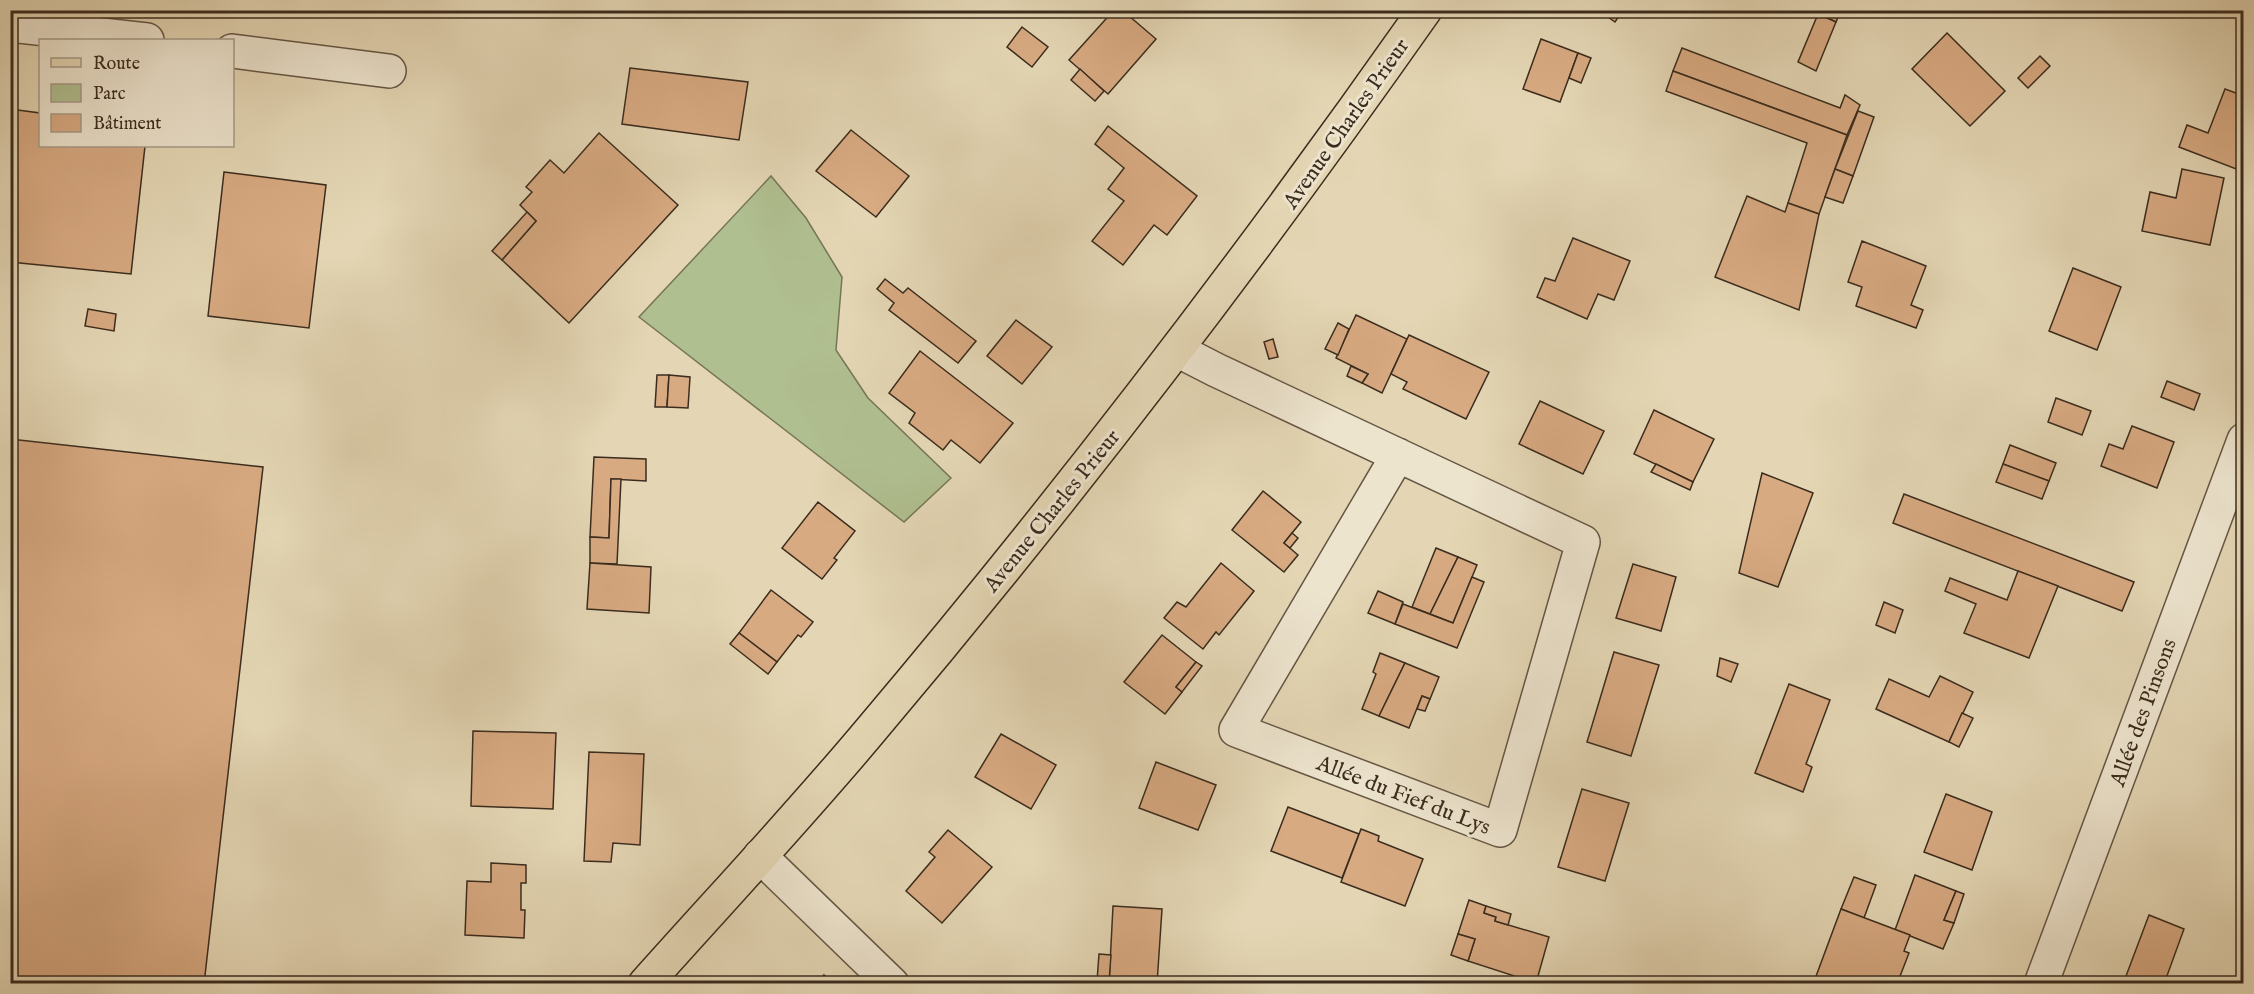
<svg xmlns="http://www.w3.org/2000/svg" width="2254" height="994" viewBox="0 0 2254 994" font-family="'IM FELL English',serif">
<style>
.green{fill:#b0bf90;stroke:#767657;stroke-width:1.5}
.building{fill:#d8aa82;stroke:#3b2c1e;stroke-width:1.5}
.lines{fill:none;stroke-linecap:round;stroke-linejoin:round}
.street-casing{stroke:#655644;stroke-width:36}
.primary-casing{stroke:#3b2c1e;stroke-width:36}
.street{stroke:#ede4ce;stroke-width:33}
.primary{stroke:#e4d6b4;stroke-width:33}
.labels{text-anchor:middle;stroke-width:6;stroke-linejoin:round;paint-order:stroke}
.street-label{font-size:22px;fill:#3b2c1e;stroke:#ede4ce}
</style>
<rect width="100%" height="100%" fill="#e4d6b4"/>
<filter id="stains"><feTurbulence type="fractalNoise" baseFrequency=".00333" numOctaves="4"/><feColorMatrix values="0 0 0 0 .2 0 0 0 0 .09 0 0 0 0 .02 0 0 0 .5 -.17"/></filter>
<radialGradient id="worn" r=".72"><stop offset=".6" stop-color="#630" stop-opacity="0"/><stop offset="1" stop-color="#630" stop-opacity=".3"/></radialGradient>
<polygon class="green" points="771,176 806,218 842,277 836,350 868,398 951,478 904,522 639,317"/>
<g class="building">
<polygon points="1114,10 1122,10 1156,39 1108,94 1069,60"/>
<polygon points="1612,10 1623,10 1615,22 1608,17"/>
<polygon points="1819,10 1841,10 1836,22 1818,14"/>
<polygon points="1818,14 1836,22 1816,71 1798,62"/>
<polygon points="1022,27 1048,47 1032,67 1007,47"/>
<polygon points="1947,33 2005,91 1970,126 1912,69"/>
<polygon points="1541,39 1578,53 1560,102 1523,89"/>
<polygon points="1682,48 1840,108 1845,95 1860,105 1847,135 1673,71"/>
<polygon points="1578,53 1591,58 1581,83 1569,78"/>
<polygon points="2040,56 2050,66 2028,88 2018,78"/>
<polygon points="630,68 748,82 739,140 622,124"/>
<polygon points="1080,69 1104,91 1095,101 1071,80"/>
<polygon points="1673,71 1847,135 1819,214 1788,203 1807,143 1666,91"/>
<polygon points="2225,89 2244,96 2244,172 2179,147 2187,125 2208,133"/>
<polygon points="10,109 40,113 40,146 145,146 131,274 10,262"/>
<polygon points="1858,111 1874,117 1853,176 1835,169"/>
<polygon points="1108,126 1197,196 1167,235 1154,225 1123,265 1092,241 1124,201 1108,189 1124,168 1095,144"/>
<polygon points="851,130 909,176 876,217 816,171"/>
<polygon points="599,133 678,205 569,323 502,260 536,221 520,205 532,192 526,187 550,160 564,173"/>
<polygon points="1835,169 1853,176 1843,203 1825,197"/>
<polygon points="2182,169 2224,178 2210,245 2142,231 2150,192 2176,198"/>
<polygon points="224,172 326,185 309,328 208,316"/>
<polygon points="1747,196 1785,212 1788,203 1819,214 1799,310 1715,277"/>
<polygon points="527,212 536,221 502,260 492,251"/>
<polygon points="1573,238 1630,261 1614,300 1598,294 1587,319 1537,297 1545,278 1555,281"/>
<polygon points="1862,241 1926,266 1911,305 1923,310 1916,328 1856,306 1862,287 1848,282"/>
<polygon points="2073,268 2121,287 2097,350 2049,331"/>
<polygon points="885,279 903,293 908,288 976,341 958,363 889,310 894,303 877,289"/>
<polygon points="88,309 116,314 114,331 85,326"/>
<polygon points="1356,315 1407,339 1382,393 1362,383 1368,374 1336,358"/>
<polygon points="1016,320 1052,347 1022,384 987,356"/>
<polygon points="1338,323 1349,329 1338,355 1325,349"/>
<polygon points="1409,335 1489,372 1466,419 1403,389 1407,382 1391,374"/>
<polygon points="1273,339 1278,357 1269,359 1264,342"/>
<polygon points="920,351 1013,423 980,463 951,440 943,450 909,423 915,413 889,393"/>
<polygon points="1351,366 1368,374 1362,383 1347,376"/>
<polygon points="657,375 669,375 667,407 655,407"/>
<polygon points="669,375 690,377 688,408 667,407"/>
<polygon points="2167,381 2200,394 2194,410 2161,397"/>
<polygon points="2056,398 2091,411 2082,435 2048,422"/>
<polygon points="1540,401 1604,431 1583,474 1519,444"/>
<polygon points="1654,410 1714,439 1693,482 1634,454"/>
<polygon points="2132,426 2174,442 2157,488 2101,466 2109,444 2123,449"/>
<polygon points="10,439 263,467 204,984 10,984"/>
<polygon points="2010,445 2056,463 2049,481 2003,464"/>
<polygon points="594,457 646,459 646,481 611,479 609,538 590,537"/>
<polygon points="1656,464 1693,482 1690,490 1651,472"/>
<polygon points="2003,464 2049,481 2042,499 1996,482"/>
<polygon points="1762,473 1813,493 1778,587 1739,573"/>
<polygon points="611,479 621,479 617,564 590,563 590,537 609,538"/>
<polygon points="1263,491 1301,522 1284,543 1298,555 1284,572 1232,530"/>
<polygon points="1904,494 2134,582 2122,611 1893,523"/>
<polygon points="818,502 855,531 834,558 837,560 822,579 782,548"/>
<polygon points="1292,533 1298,538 1290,548 1284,543"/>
<polygon points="1436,548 1458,557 1430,614 1412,607"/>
<polygon points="1458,557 1477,565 1453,623 1430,614"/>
<polygon points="590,563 651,567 649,613 587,609"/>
<polygon points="1221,563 1254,591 1219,635 1216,632 1203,649 1164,618 1177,602 1186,607"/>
<polygon points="1633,564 1676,577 1661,631 1616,618"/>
<polygon points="2018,571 2058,586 2029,658 1964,633 1976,604 1945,591 1950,578 2007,600"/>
<polygon points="1472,577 1484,582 1457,648 1395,624 1403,604 1453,623"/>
<polygon points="771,590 813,622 801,637 798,635 777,662 739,633"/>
<polygon points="1378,591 1403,602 1395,624 1368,613"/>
<polygon points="1884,602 1903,610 1895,633 1876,625"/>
<polygon points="739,633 777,662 768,674 730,644"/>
<polygon points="1162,635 1196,662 1176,687 1182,692 1165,714 1124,682"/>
<polygon points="1614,652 1659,665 1631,756 1587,742"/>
<polygon points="1380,653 1405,663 1379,716 1362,709 1376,674 1373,672"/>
<polygon points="1720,658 1738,664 1731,682 1717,676"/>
<polygon points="1196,662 1202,666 1182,692 1176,687"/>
<polygon points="1405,663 1439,677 1430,699 1422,696 1409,728 1379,716"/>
<polygon points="1940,676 1973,692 1949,742 1876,709 1889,679 1929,697"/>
<polygon points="1789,684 1830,700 1806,764 1812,767 1803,792 1755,773"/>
<polygon points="1422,696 1430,699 1425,711 1417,709"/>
<polygon points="1962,713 1973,718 1959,747 1949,742"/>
<polygon points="473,731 556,733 553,809 471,806"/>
<polygon points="1001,734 1056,765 1031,809 975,777"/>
<polygon points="589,752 644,754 640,845 613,843 611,862 584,861"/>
<polygon points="1156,762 1216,785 1198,830 1139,808"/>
<polygon points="1582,789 1629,803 1605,881 1558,867"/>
<polygon points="1946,794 1992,812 1972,870 1924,852"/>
<polygon points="1288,807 1359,834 1342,878 1271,851"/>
<polygon points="1361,829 1379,836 1378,841 1423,859 1405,906 1341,882"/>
<polygon points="948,830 992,867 942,923 906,891 935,857 929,852"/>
<polygon points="491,863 526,865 526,883 521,883 521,910 525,910 524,938 465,935 467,881 491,882"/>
<polygon points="1915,875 1956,891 1944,920 1954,923 1943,949 1895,930"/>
<polygon points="1854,877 1876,885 1864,918 1841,909"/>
<polygon points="1956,891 1964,894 1954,923 1944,920"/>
<polygon points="1469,900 1486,906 1484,913 1496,917 1495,921 1549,937 1536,983 1468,961 1475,939 1458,934"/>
<polygon points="1113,906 1162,909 1157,984 1109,984"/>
<polygon points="1486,906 1511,914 1508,925 1495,921 1496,917 1484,913"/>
<polygon points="1841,909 1910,935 1904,951 1909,953 1897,984 1825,984 1815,979"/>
<polygon points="2149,915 2184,929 2164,984 2123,984"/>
<polygon points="1458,934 1475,939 1468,961 1451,955"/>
<polygon points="1099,954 1111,955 1109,982 1097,981"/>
<polygon points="824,975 833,984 817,984"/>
</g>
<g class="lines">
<defs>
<g id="street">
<polyline points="10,25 147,40"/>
<polyline points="232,51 389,71"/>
<polyline points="1177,350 1216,370 1583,542 1500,830 1236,730 1398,455"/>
<polyline points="760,856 892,984"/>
<polyline points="2041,984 2244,440"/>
</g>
<path id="primary" d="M645,984C720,900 798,817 870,731C1066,499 1250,259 1425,10"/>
</defs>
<use href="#street" class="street-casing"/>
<use href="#primary" class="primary-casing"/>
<use href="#street" class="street"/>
<use href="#primary" class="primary"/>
</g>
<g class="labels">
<g class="street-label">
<text transform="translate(1345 123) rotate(-55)" y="8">Avenue Charles Prieur</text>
<text transform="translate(1051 510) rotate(-51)" y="8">Avenue Charles Prieur</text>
<text transform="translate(2142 712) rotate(-70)" y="8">Allée des Pinsons</text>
<text transform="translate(1404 794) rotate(21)" y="8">Allée du Fief du Lys</text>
</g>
</g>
<rect width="2254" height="994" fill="none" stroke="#e4d6b4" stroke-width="36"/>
<rect x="12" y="12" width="2230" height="970" fill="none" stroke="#3b2c1e" stroke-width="3"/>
<rect x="18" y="18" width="2218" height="958" fill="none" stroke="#3b2c1e" stroke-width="1.5"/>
<rect x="39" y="39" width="195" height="108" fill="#ede4ce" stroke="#a69a88" stroke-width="1.5"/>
<rect x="51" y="58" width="30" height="9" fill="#e4d6b4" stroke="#a69a88" stroke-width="1.5"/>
<text x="93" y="69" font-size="18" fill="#3b2c1e">Route</text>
<rect x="51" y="84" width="30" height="18" fill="#b0bf90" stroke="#a69a88" stroke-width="1.5"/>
<text x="93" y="99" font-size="18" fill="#3b2c1e">Parc</text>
<rect x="51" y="114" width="30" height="18" fill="#d8aa82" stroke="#a69a88" stroke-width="1.5"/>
<text x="93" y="129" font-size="18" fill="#3b2c1e">Bâtiment</text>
<rect width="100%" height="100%" filter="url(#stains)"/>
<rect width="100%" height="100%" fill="url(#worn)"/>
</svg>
